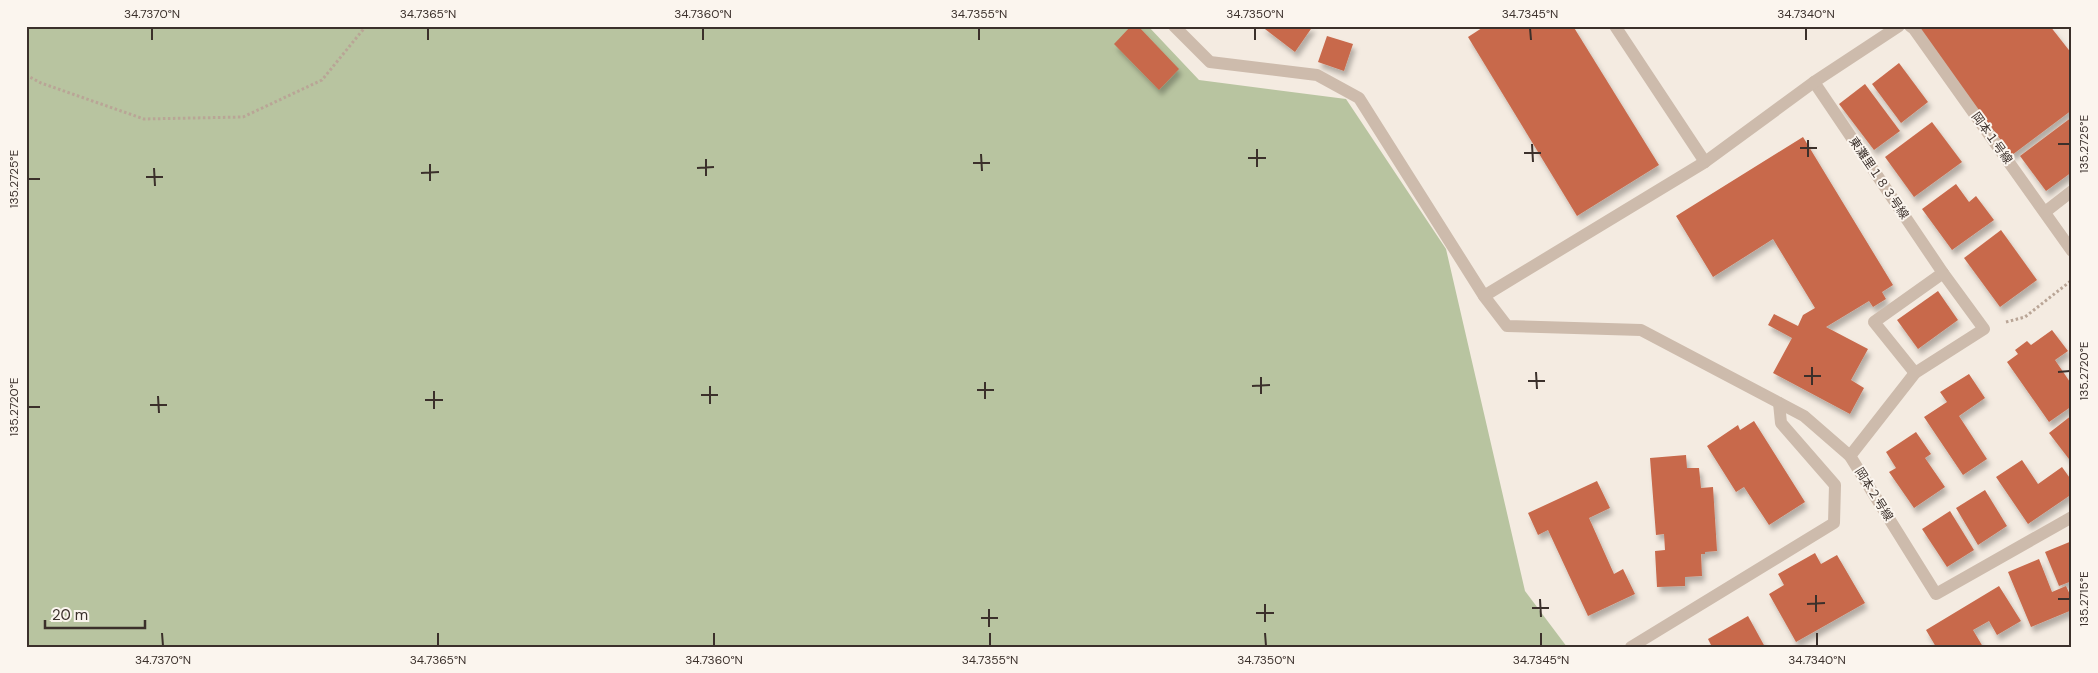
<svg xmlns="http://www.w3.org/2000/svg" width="2098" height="673" viewBox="0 0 2098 673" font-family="'DM Sans','Noto Sans JP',sans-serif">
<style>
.green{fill:#b8c4a0}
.building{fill:#c8694b;filter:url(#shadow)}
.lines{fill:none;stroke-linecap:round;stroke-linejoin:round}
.path{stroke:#b9a596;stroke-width:3;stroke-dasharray:2.5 2.5;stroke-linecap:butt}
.service{stroke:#cdbbac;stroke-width:12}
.minor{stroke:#cdbbac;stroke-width:12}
.ticks{fill:none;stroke:#3b302b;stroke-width:2}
.labels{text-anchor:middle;stroke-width:4;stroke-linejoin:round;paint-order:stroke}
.street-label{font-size:12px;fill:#3b302b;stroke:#fbf5ee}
.neatline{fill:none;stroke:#3b302b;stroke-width:2}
.ticks-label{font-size:12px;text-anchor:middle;fill:#3b302b}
</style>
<defs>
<filter id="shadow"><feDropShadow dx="3" dy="5.5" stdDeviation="2.5" flood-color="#0004"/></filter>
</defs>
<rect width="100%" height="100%" fill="#f4ebe1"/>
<polygon class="green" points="26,26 1148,26 1199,80 1346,99 1446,249 1525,591 1567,647 26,647"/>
<g class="building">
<polygon points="1131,26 1138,26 1179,69 1159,90 1114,44"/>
<polygon points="1261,26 1313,26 1295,52"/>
<polygon points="1485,26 1573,26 1659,165 1577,216 1468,37"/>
<polygon points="1915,26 2050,26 2072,54 2072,110 2012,155"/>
<polygon points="1327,36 1353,44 1344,71 1318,62"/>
<polygon points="1899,63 1928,102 1901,123 1872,84"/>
<polygon points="1865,84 1900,131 1874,150 1839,104"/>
<polygon points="2072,117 2072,172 2046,191 2020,156"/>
<polygon points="1932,122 1962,162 1914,197 1885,157"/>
<polygon points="1803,137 1893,285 1882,292 1886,299 1873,307 1869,301 1826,327 1868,349 1851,380 1864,388 1850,414 1773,373 1792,338 1768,325 1774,314 1798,326 1803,315 1815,308 1773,239 1713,277 1676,216"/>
<polygon points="1956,184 1969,202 1976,196 1994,220 1952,250 1922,209"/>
<polygon points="2001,230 2037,280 2000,307 1964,258"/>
<polygon points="1938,291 1958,320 1918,349 1897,320"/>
<polygon points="2052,330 2068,351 2055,360 2072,385 2072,406 2049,422 2007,362 2018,354 2015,350 2027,341 2031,345"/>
<polygon points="1969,374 1985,398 1959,416 1987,459 1963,475 1924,417 1947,402 1940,392"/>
<polygon points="2072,415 2072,463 2049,433"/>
<polygon points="1754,421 1805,502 1769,525 1744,487 1736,492 1707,446 1738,425 1740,430"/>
<polygon points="1916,432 1931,454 1925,458 1945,487 1914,508 1889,472 1896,468 1886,452"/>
<polygon points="1686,455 1687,468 1699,468 1701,488 1713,487 1717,551 1705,552 1705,554 1701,554 1702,576 1685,577 1685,586 1657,587 1655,551 1665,550 1664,534 1656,535 1650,458"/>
<polygon points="2022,460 2038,484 2062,467 2072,481 2072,494 2028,524 1996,477"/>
<polygon points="1597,481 1610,508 1589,518 1614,574 1623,569 1635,594 1588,616 1548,530 1538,535 1528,513"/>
<polygon points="1985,490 2007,526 1978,545 1956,508"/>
<polygon points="1950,511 1974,550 1947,567 1922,529"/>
<polygon points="2072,541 2072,581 2059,586 2045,552"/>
<polygon points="1815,553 1821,564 1837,555 1865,603 1796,642 1769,594 1784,585 1778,574"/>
<polygon points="2039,559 2052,592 2066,586 2072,599 2072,610 2031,627 2008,572"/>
<polygon points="1999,586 2021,621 1997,635 1989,621 1973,630 1983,647 1936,647 1926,630"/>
<polygon points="1748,616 1765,647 1712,647 1708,639"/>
</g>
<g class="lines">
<g class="path">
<polyline points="26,75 41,83 144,119 243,117 322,80 366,26"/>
<polyline points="2006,322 2025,317 2072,280"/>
</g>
<g class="service">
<polyline points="1615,26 1705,162"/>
<polyline points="1915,373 1874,322 1943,273"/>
<polyline points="1631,647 1834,523 1835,485 1781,423 1779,403"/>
</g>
<g class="minor">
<polyline points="1174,26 1210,62 1317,75 1359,98 1484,296 1507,326 1641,330 1804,416 1850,456 1936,594 2072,517"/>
<polyline points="1910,26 1914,29 2072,251"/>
<polyline points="1814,82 1943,273 1984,329 1915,373 1850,456"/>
<polyline points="2045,212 2072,191"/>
<polyline points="1484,296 1705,162 1814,82 1899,26"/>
</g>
</g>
<path class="ticks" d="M152,28V40M428,28V40M703,28V40M979,28V40M1255,28V40M1530,28L1531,40M1806,28V40M1808,140V157M1532,144L1533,162M2058,144H2070M1800,148H1817M1257,149V167M1524,153H1541M981,154L982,171M1248,158H1266M706,159V176M973,163H990M430,164V181M154,168L155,186M697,168L714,167M421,173L439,172M146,177H163M28,179H40M1812,367V385M1536,372L1537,389M2058,372L2070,371M1804,376H1821M1261,377V394M1528,381H1545M985,382V399M710,386V404M1252,386L1270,385M977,390H994M434,391V409M701,395H718M158,396L159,413M425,400H443M150,405H167M28,407H40M1816,595V612M1540,599L1541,617M2058,599H2070M1265,604V622M1807,604L1825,603M1532,608H1549M989,609V627M1256,613H1274M981,618H998M162,633L163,646M438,633V646M714,633V646M990,633V646M1265,633L1266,646M1541,633V646M1817,633V646"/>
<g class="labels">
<g class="street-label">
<text transform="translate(1992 138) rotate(54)" y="4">岡本１号線</text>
<text transform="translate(1879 178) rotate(56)" y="4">東灘里１８３号線</text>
<text transform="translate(1874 494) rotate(58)" y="4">岡本２号線</text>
</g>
</g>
<rect width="2098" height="673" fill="none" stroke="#fbf5ee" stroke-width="55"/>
<path d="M45 620v8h100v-8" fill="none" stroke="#3b302b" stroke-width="2.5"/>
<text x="52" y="620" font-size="15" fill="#3b302b" stroke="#fbf5ee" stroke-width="4" paint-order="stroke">20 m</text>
<rect x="28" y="28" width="2042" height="618" class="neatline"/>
<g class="ticks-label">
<text x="152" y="18">34.7370°N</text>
<text x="428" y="18">34.7365°N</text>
<text x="703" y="18">34.7360°N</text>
<text x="979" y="18">34.7355°N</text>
<text x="1255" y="18">34.7350°N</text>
<text x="1530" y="18">34.7345°N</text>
<text x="1806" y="18">34.7340°N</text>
<text transform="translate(2084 144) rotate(-90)" y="4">135.2725°E</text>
<text transform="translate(14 179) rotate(-90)" y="4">135.2725°E</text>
<text transform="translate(2084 371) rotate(-90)" y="4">135.2720°E</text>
<text transform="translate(14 407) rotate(-90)" y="4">135.2720°E</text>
<text transform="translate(2084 599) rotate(-90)" y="4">135.2715°E</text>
<text x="163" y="664">34.7370°N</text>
<text x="438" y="664">34.7365°N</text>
<text x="714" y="664">34.7360°N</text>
<text x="990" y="664">34.7355°N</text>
<text x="1266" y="664">34.7350°N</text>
<text x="1541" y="664">34.7345°N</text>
<text x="1817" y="664">34.7340°N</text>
</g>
</svg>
